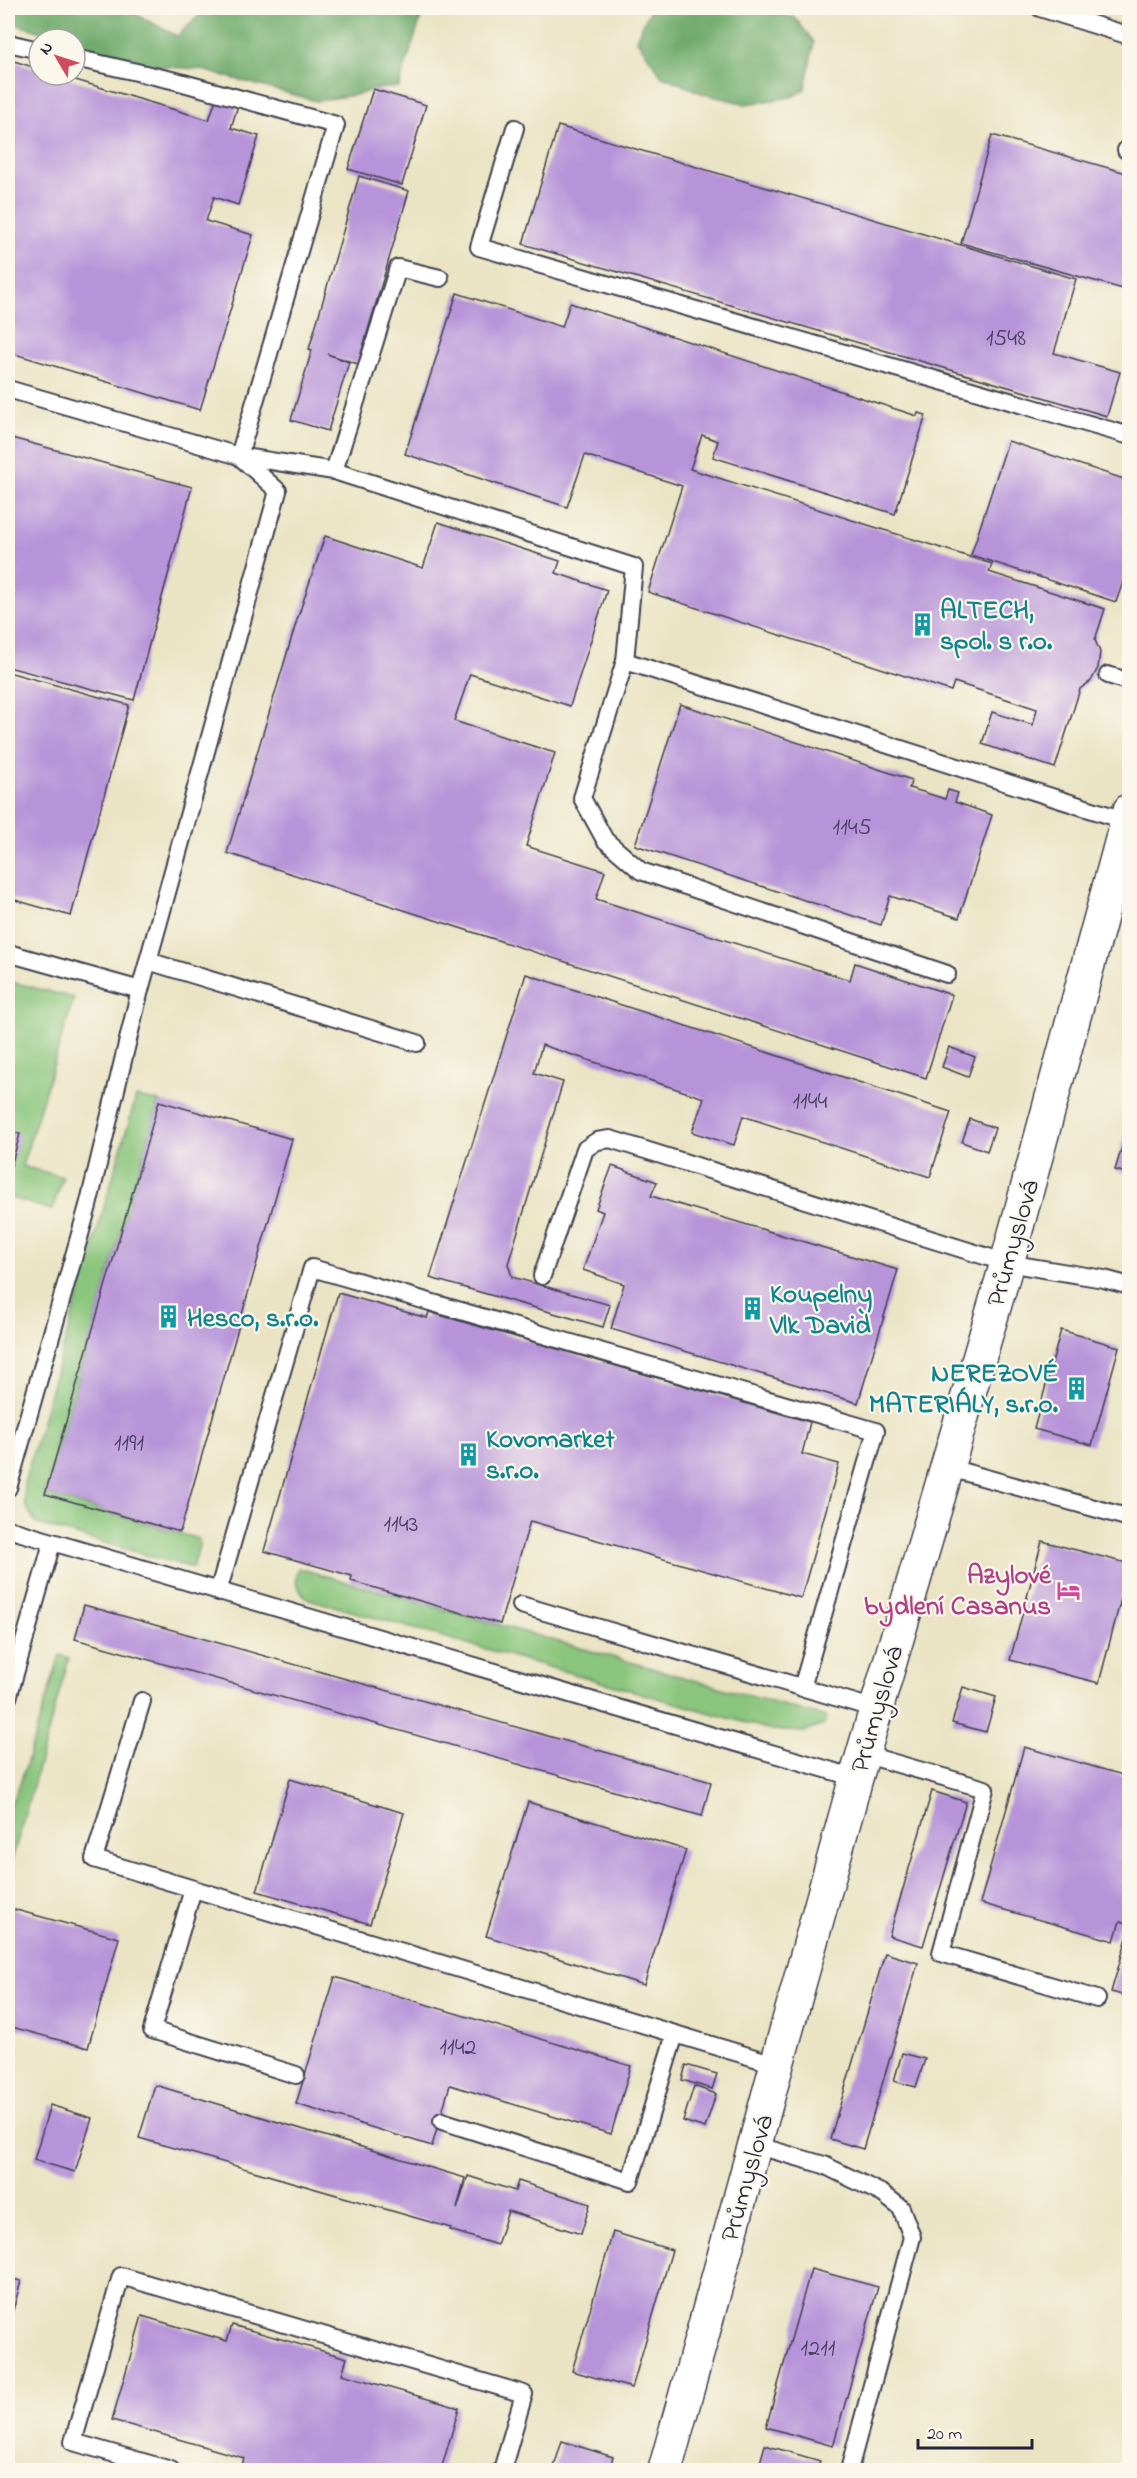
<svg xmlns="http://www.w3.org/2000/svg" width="1137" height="2478" viewBox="0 0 1137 2478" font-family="'Indie Flower',sans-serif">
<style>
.green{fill:#89c57b;stroke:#56745b;stroke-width:1.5}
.forest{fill:#6eaa6b;stroke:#486653;stroke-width:1.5}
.building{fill:#b794d9}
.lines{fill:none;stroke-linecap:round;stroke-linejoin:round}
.lane-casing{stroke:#403f50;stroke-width:20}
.street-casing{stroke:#403f50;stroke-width:36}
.lane{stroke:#fff;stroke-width:16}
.street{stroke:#fff;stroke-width:33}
.labels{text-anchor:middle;stroke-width:4.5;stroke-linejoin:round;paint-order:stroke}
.number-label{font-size:24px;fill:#473e62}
.culture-label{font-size:27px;font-weight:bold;fill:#0d838f;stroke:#fbf7ec;text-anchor:start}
.street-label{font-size:27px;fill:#22223b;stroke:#fbf7ec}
.hotel-label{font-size:27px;font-weight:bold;fill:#b23c85;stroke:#fbf7ec;text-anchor:end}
</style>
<rect width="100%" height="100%" fill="#fbf7ec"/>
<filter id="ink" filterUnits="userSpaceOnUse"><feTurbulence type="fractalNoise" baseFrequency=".0167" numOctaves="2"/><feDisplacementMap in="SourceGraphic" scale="12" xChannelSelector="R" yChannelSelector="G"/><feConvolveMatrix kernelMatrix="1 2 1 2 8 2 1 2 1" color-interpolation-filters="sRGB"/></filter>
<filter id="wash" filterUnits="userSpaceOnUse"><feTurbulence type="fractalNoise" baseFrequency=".008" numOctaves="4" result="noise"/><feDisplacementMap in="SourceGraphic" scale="24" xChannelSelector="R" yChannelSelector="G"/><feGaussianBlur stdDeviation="1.35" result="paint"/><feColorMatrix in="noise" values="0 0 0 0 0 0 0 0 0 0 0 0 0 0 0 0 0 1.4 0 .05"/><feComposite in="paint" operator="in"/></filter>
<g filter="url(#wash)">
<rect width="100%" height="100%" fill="#eae4c4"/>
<g class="green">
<polygon points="8,981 74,998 22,1166 63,1177 52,1210 8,1197"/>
<polygon points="136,1097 159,1101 45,1494 199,1539 199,1546 193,1568 37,1524 25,1505 24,1483"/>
<path d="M298,1568L803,1711L827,1717L824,1725L804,1732L771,1730L309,1599C297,1590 293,1582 298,1568Z"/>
<polygon points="60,1655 69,1658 8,1874 8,1809 20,1784"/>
</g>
<g class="forest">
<polygon points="8,8 124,8 177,36 205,10 205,8 424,8 399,87 373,89 360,94 316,101 198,69 153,66 75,42 75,39 64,39 8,22"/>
<polygon points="651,8 742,8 794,17 814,42 805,89 792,97 746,104 704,94 662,76 636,39"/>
</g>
<g id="blocks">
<g class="building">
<polygon points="8,59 39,69 39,75 59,75 209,120 217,96 239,102 231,128 259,136 238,205 214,197 206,221 253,235 200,410 8,352"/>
<polygon points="373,89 426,105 402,185 348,169"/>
<polygon points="558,126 1076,279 1054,353 1120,372 1107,416 523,244"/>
<polygon points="992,135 1130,174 1130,291 961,243"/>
<polygon points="359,176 409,191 358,364 327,354 349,362 328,431 291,420 312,350 309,349"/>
<polygon points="457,293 562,327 570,303 917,416 918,413 926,415 895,514 713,457 718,441 702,435 690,469 992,564 989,572 1105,609 1095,640 1100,652 1098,668 1091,681 1080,689 1055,768 982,744 992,712 1033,725 1037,709 954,682 951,691 648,592 682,486 585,455 567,507 405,454"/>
<polygon points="8,437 192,487 134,700 8,667"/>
<polygon points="1008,441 1130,481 1130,562 1116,602 971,555"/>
<polygon points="438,522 560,561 556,573 607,590 570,706 470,674 454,721 555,753 526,846 605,871 596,899 850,980 855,963 952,995 926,1078 227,853 297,620 325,536 423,568"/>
<polygon points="8,672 129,705 71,916 8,898"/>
<polygon points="680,704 912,780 909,788 923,792 945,799 948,790 958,793 955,802 992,815 959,918 890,896 881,925 635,845"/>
<polygon points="526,974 951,1112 930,1177 743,1116 734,1145 692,1132 704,1098 542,1045 534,1073 563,1082 508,1264 512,1277 610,1305 603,1327 430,1278"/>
<polygon points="949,1047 975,1057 968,1077 942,1067"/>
<polygon points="159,1101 292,1139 180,1532 45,1494"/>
<polygon points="970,1119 995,1128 987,1151 962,1142"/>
<polygon points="1129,1124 1130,1124 1130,1174 1115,1170"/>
<polygon points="8,1131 20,1134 11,1166 8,1165"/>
<polygon points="612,1166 657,1182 651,1196 898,1270 858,1403 611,1329 624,1284 583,1270 603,1212 596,1209"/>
<polygon points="338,1293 427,1318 429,1312 810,1422 802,1454 839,1464 801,1598 530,1521 500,1624 351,1581 352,1576 264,1551"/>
<polygon points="1061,1330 1119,1347 1092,1445 1034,1429"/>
<polygon points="1042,1541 1130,1564 1099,1683 1010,1660"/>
<polygon points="84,1605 711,1782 702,1816 75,1639"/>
<polygon points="963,1687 996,1697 986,1732 952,1723"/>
<polygon points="1024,1747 1130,1777 1130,1924 1120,1921 1114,1941 980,1903"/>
<polygon points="290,1779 404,1813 370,1924 257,1891"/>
<polygon points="932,1791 966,1802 923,1946 889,1936"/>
<polygon points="528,1802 686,1850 644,1985 486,1936"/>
<polygon points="9,1908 119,1938 88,2048 8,2026"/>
<polygon points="1129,1931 1130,1931 1130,1997 1111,1992"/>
<polygon points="885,1953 918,1963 863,2149 830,2139"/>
<polygon points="335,1977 631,2066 611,2134 450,2085 432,2146 296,2104"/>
<polygon points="902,2053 925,2059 916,2087 894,2081"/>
<polygon points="686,2065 717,2074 712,2089 682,2080"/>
<polygon points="155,2085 465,2178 457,2209 468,2176 515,2191 518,2181 590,2204 581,2234 508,2211 497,2245 450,2230 451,2228 139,2138"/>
<polygon points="694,2086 716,2094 705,2128 683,2121"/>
<polygon points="50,2105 92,2118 75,2172 34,2160"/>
<polygon points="613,2232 672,2250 632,2388 572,2371"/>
<polygon points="811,2269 878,2287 833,2446 766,2427"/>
<polygon points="8,2278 21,2281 8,2329"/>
<polygon points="142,2316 227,2341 232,2325 347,2358 342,2374 459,2408 441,2470 248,2470 241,2469 244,2458 112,2420"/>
<polygon points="562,2441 613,2457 609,2470 553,2470"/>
<polygon points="765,2445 820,2461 817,2470 758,2470"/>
</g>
</g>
</g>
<g filter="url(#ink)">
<use href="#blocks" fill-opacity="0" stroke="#403f50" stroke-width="1.5"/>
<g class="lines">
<defs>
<g id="lane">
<polyline points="1040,8 1130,36"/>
<polyline points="8,43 39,50"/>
<polyline points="515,128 479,247 1130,436"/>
<polyline points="1126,150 1130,151"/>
<polyline points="8,389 239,456 336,125 176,81 75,58"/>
<polyline points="239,456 334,471 634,567 625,661"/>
<polyline points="334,471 398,268 440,278"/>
<polyline points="1108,675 1130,682"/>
<polyline points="8,953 140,990 278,491 239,456"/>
<polyline points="148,961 417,1043"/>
<polyline points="947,974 641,871 605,840 582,798 625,661 1127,821"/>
<polyline points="542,1276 585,1149 597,1141 610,1139 1007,1263 1104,1279 1130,1286"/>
<polyline points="946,1467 1130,1518"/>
<polyline points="8,1488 88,1206 140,990"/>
<polyline points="8,1529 856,1778"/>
<polyline points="218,1592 312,1268 876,1431 802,1688"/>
<polyline points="521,1605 876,1709"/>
<polyline points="8,1698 52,1543"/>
<polyline points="142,1701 94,1859 778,2065"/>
<polyline points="863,1754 985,1789 941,1953 1097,1999"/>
<polyline points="193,1889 152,2030 296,2075"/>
<polyline points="442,2121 630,2181 675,2034"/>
<polyline points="755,2145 824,2165 883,2194 901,2208 912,2237 849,2470"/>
<polyline points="171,2470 73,2442 121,2276 524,2394 502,2470"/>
</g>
<polyline id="street" points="665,2470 856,1778 1007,1263 1130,810"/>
</defs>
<use href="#lane" class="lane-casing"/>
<use href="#street" class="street-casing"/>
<use href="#lane" class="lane"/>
<use href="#street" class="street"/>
</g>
</g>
<defs>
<symbol id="building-bare" viewBox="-9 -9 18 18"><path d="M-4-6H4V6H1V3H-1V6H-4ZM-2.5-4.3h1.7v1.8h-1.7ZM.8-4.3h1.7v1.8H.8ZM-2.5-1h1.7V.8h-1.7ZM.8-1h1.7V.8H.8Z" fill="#0f9aa8" stroke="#fbf7ec" stroke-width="2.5" paint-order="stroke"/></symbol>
<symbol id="hotel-bare" viewBox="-9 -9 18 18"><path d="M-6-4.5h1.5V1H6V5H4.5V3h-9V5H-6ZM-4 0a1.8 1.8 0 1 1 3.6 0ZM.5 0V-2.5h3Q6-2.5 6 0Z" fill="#d1479c" stroke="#fbf7ec" stroke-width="2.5" paint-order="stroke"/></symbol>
</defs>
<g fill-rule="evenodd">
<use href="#building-bare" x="906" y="608" width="33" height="33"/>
<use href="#building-bare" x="736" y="1292" width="33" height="33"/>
<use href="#building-bare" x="152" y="1300" width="33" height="33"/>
<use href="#building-bare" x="1060" y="1372" width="33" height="33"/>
<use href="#building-bare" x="452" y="1438" width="33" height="33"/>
<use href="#hotel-bare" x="1052" y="1574" width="33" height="33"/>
</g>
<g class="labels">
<g class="number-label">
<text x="1006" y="345">1548</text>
<text x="852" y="834">1145</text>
<text x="810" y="1108">1144</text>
<text x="129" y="1450">1191</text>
<text x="401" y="1531">1143</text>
<text x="458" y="2054">1142</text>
<text x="818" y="2355">1211</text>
</g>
<g class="culture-label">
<text x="940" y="618">ALTECH,<tspan x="940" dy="31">spol. s r.o.</tspan></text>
<text x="770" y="1302">Koupelny<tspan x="770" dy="31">Vlk David</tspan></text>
<text x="187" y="1326">Hesco, s.r.o.</text>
<text x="1058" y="1381" text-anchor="end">NEREZOVÉ<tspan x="1058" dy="31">MATERIÁLY, s.r.o.</tspan></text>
<text x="486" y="1447">Kovomarket<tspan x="486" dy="31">s.r.o.</tspan></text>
</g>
<g class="street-label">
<text transform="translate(1012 1243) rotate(-74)" y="9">Průmyslová</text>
<text transform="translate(876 1709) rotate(-74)" y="9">Průmyslová</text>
<text transform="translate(746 2178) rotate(-74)" y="9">Průmyslová</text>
</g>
<g class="hotel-label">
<text x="1051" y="1583">Azylové<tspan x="1051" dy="31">bydlení Casanus</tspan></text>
</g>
</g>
<rect width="1137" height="2478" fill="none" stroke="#fbf7ec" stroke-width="30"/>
<g transform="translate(57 57) rotate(309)"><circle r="28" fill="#fbf7ec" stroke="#a4a2a5" stroke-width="1.5"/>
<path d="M0-4.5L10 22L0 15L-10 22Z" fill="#d1495b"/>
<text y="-9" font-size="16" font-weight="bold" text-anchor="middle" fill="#22223b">N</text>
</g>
<path d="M918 2439v9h114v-9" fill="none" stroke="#22223b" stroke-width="3"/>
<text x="927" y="2439" font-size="18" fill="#22223b" stroke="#fbf7ec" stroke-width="4.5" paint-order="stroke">20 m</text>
</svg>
